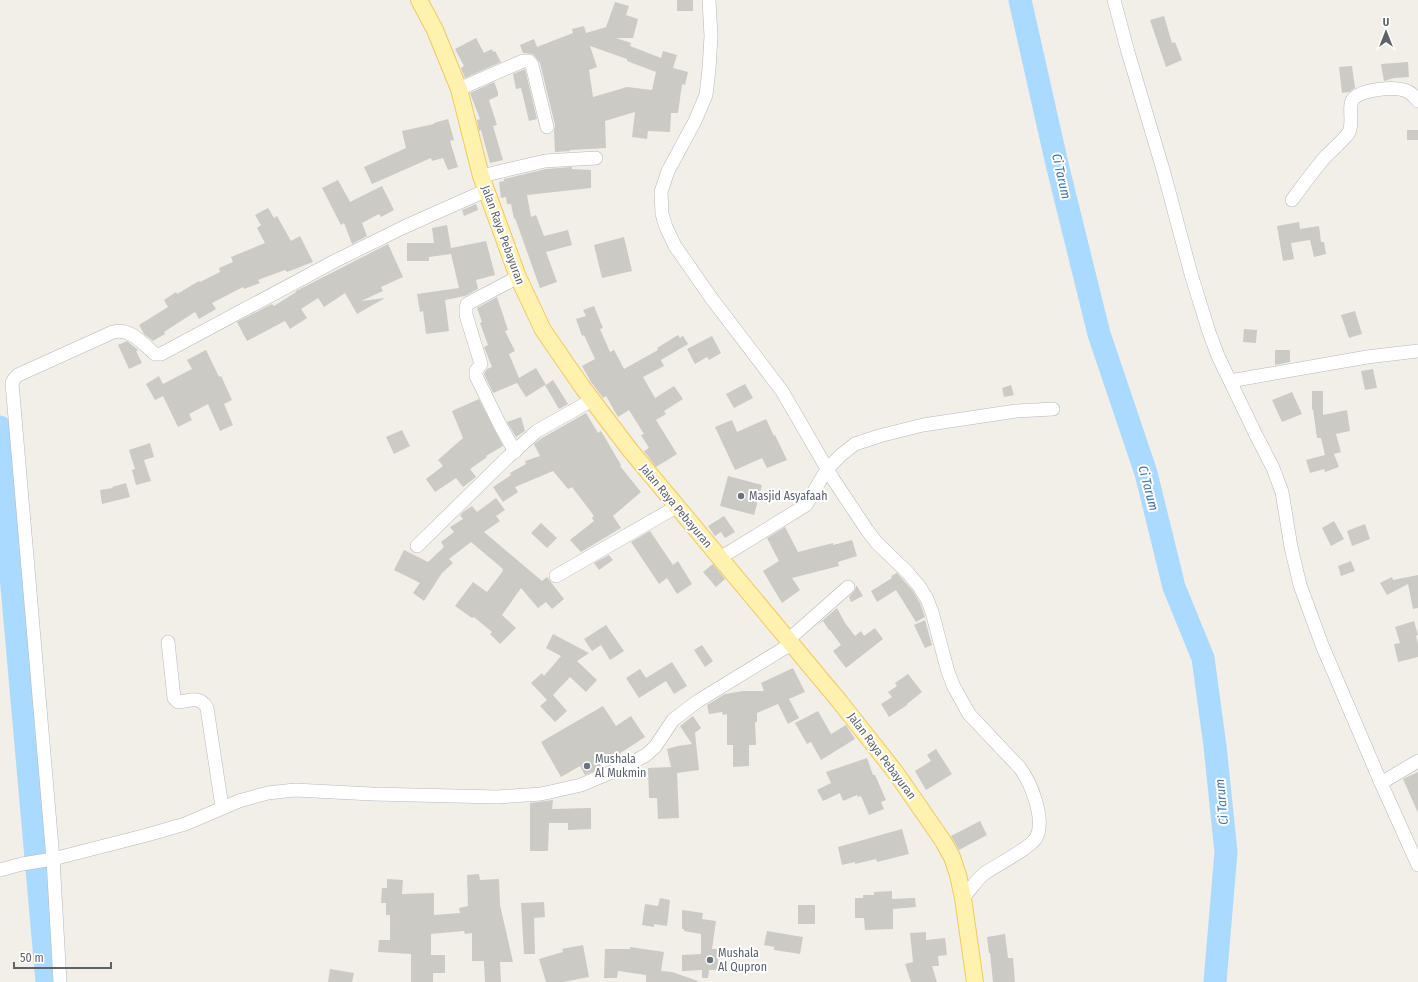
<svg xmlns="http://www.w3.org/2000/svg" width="1418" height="982" viewBox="0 0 1418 982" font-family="'Fira Sans Condensed',sans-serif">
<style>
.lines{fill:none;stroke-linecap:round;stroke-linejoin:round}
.river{stroke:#aadaff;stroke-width:23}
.building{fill:#cccac5;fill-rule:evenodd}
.minor-casing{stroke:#b5b8bc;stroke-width:14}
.major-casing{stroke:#f2c960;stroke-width:18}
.minor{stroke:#fff;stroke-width:13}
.major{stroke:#fff2af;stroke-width:16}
.worship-dot{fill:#6b7280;stroke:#fff;stroke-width:1.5}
.labels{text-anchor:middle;stroke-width:4;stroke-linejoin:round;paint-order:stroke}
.street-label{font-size:12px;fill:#5f6368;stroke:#fff}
.worship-label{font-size:12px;fill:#5b616d;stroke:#fff;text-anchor:start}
.water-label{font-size:13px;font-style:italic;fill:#4174aa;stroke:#fff}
</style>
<rect width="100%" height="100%" fill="#f1efe8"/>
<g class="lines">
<g class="river">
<polyline points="1020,0 1057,164 1099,334 1146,473 1174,587 1203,658 1215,746 1226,852 1215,982"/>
<polyline points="0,427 10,564 47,982"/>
</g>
</g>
<g class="building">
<rect x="677" y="0" width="16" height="11"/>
<path d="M615,2L629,6L626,15L638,19L633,38H616L631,43L630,46L661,58L663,51L677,55L673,68L688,72L685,85L682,84L678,113H671L670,132L648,131L647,139L632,137L635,112L605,121L606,148L570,150V151L555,152L554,131L555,125L540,63L533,54L523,53L520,45L534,39L537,47L573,33L572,29L584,26L586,33L606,27ZM590,46L627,59V61L656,72L652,90L627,87L593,97L589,70L597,67Z"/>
<polygon points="1164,16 1172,43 1175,42 1182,60 1166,67 1150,20"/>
<polygon points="476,38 484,53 492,49 493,52 495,51 501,62 465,78 461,68 464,66 455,49"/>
<polygon points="1408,62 1409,77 1394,78 1384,81 1381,64"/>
<polygon points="1352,66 1355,88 1349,92 1342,93 1339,67"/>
<polygon points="525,69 537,119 529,121 521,88 516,89 513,74"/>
<polygon points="494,82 498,92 498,96 489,100 497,125 493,126 503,160 490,163 481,130 479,131 477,120 480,119 470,93"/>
<polygon points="448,119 454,140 450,141 458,167 448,170 443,158 432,161 431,158 372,184 364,167 406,148 402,131 434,124 434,123"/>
<rect x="1407" y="130" width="11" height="10"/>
<polygon points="572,167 572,169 591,170 591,188 527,195 531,217 536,215 544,236 568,230 572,245 546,252 557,282 540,288 515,218 514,219 511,204 507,204 506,197 501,198 499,182 504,181 504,179 546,169"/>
<polygon points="338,180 350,202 382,186 394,210 381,217 379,214 362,223 367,236 352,244 344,223 341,225 322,188"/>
<polygon points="476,204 478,210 464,216 462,210"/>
<polygon points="268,208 274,218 277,216 291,241 300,236 313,262 287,272 285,270 258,280 260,283 244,289 243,287 212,303 216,309 199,319 195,312 164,332 165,334 153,341 144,334 139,325 168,307 164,300 176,292 177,294 199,281 200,282 220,272 219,268 233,262 231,257 265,243 257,228 261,225 255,215"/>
<polygon points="1299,222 1300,229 1319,226 1321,242 1324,242 1326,254 1314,257 1310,240 1291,243 1294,259 1283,261 1277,226"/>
<polygon points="447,225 451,248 486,241 495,275 476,280 478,289 465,296 445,300 449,331 426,334 423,311 420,312 417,294 459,288 451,254 429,257 429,261 407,261 407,243 434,243 432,228"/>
<polygon points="624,237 632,271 602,278 594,245"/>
<polygon points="388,244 403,277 381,287 383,291 361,301 385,298 357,314 345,293 324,307 318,298 301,309 307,318 290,329 285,321 247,341 237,322 272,304 274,306 296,292 296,291"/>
<polygon points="497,297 508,330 505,331 515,351 509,354 519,378 536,368 546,385 553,380 568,404 559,409 545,385 526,397 517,383 493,393 484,374 487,369 492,367 484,347 488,345 480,323 482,322 477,308"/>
<polygon points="594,306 603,328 600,329 610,352 614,350 624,369 658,350 657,348 678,335 680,338 683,336 688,344 661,360 664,366 643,377 655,398 674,386 683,399 664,411 666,414 656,420 677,454 656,467 644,451 649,448 641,435 644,434 629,410 618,417 606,396 603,398 591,382 582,366 595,359 584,335 582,336 576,319 586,316 583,310"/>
<polygon points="1355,311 1362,334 1349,338 1341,315"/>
<polygon points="1244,329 1257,330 1256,343 1243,342"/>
<polygon points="712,336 721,353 709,360 707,357 695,364 687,349"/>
<polygon points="127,341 138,350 136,351 142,363 129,369 118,345"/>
<polygon points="206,350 219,377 221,376 232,400 224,404 233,425 220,431 208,404 189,414 192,420 178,427 163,396 155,400 146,384 159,376 163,384 192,369 187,360"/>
<polygon points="1275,350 1290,350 1290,362 1275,365"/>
<polygon points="1373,369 1377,388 1365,390 1361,371"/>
<polygon points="745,384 753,398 734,408 726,394"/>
<polygon points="1011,385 1014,395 1004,397 1002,388"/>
<polygon points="1312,391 1323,391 1323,415 1347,410 1350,431 1336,434 1341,452 1334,454 1339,467 1325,472 1324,469 1310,473 1306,460 1325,455 1321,438 1317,438 1313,409 1312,410"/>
<polygon points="1292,392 1302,414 1282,422 1272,400"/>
<polygon points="479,399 503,446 486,456 487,457 470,469 476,477 463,487 456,478 435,492 426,479 443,466 438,460 463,438 452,411"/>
<polygon points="586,413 598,433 601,431 621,465 620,466 641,492 613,516 621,528 581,552 570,540 594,521 592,518 594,516 572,487 568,489 553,471 515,487 518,492 503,502 493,487 511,475 510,473 526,464 525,461 540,456 534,444 542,438"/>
<polygon points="521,417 525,431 516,437 507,422"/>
<polygon points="766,419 774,436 775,435 787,460 767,468 762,458 735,470 715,427 732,420 737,432"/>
<polygon points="402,430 410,446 394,454 386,437"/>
<polygon points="150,443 154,457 144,460 151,481 136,485 132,470 135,469 129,450"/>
<polygon points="728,476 762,485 754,515 720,506"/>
<polygon points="126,483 130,497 102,504 100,490 113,488 112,487"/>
<polygon points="496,498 505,510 496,516 500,521 484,532 542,581 547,577 564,599 552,609 546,602 538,608 521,588 502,615 516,628 500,644 490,634 492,632 474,617 472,618 455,606 473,582 487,592 503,571 502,570 503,569 471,542 449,559 453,563 442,573 424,601 413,593 420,583 394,570 404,550 428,562 444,547 441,542 454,532 450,527 463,519 460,515 463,512 472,506 477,512"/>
<polygon points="724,516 735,532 725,538 721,532 715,536 708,526"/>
<polygon points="1334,521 1344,539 1331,546 1322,528"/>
<polygon points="541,523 557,538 547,548 531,533"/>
<polygon points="1365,524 1370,539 1352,546 1347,531"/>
<polygon points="785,527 798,552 833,543 833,545 852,540 857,556 838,562 839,566 792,578 800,590 782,603 763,571 779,561 767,538"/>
<polygon points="650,531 673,565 678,561 692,584 677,594 667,578 659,584 631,542"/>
<polygon points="609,555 613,560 599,570 594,563"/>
<polygon points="1351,561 1355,571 1341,576 1338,566"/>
<polygon points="713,564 725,579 716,587 703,572"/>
<polygon points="897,573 913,591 920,603 925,617 916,622 896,590 877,602 871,591 892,578 891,576"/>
<polygon points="1418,575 1418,608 1413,609 1408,584 1387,595 1380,583 1392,577 1393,580"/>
<polygon points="856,586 857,586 863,596 851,602 849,597 855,590"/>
<polygon points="837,608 845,623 855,636 861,631 864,636 875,628 883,639 846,668 833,651 841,645 830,630 829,630 823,621 816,626"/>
<polygon points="925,620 932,645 925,648 914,625"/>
<polygon points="1414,621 1418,635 1416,636 1418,644 1418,657 1398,662 1394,644 1400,643 1395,627"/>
<polygon points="606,625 624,651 610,660 601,645 592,651 584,639"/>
<polygon points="553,634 589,653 577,661 597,680 586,692 570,677 553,695 567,711 555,722 540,706 547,700 531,683 542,673 544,676 561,656 546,648"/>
<polygon points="702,645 713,661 705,667 694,650"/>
<polygon points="672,662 687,686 674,694 666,681 639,698 626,678 640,669 646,678"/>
<polygon points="793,668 805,692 789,699 799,718 788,724 778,704 757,713 757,722 755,722 756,745 749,745 749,766 733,767 733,745 727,745 727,714 723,715 722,712 709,714 707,705 725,694 743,691 764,691 761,683"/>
<polygon points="908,674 922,692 907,704 907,705 889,717 881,704 892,697 888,692 897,686 895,683"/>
<polygon points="603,706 616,726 631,716 645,737 596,769 597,770 585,775 580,766 561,777 541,742"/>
<polygon points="818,711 831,734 846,725 855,739 821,760 811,742 807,744 795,723"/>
<polygon points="693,716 701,728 695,733 699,770 677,773 679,818 658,819 657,798 649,798 648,768 671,767 667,749 678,746 692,744 680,726"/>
<polygon points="936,749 952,774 926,790 915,771 931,761 927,755"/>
<polygon points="867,758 873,775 875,775 886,800 881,802 884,809 869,815 861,796 858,797 857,795 843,801 840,793 823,801 817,790 831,783 826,772"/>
<polygon points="1418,772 1418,813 1403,779"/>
<polygon points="553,800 552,809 591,808 591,829 568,830 568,823 549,823 548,851 530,851 530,803"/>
<polygon points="980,821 987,835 959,850 951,836"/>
<polygon points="902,829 909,854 877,862 876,859 855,864 855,862 842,865 838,847"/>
<polygon points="479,874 480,880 499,879 500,905 513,962 500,962 501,982 485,982 484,961 472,961 472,933 465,934 464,931 431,934 431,955 445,955 445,973 433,973 433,982 411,982 411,954 378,952 379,940 390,940 390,915 386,915 386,903 381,903 382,888 387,888 387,879 403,880 402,894 434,893 434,915 460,913 459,908 468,906 467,875"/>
<polygon points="892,891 892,899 915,898 916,907 893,909 893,929 865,930 864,918 855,918 855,898 863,898 863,895 874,895 874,892"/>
<polygon points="660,898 670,900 667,926 654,924 654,927 642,925 645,904 658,906"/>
<polygon points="544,902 545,917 534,918 535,954 524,954 521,903"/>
<rect x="798" y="905" width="17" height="19"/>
<polygon points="682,910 703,913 702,919 716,921 712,949 718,949 718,970 709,970 708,978 702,978 702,970 682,971 682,955 701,954 701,934 684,931 684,929 682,929"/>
<polygon points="767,931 803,937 800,954 774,950 774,947 764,945"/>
<polygon points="926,932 926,940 945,938 947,955 938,956 939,966 932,966 937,982 911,982 905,964 913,962 910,933"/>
<polygon points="1005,934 1008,958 1013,958 1015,982 993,982 990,953 989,953 987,937"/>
<polygon points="583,945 589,977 563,982 546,982 539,959 563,952 562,949"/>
<polygon points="630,947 664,952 661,971 672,972 698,981 697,982 646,982 646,975 618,971 617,978 604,978 605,949 630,949"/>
<polygon points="330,969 354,973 352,982 328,982"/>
</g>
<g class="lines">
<defs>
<g id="minor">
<path d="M709,0L711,36L709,69L706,95L695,121L668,171L661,192L662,214L666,227L675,246L712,299L782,391L833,479L867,530L877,543L907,572L919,586L927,599L932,612L948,672L954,687L969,714L1020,768C1031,783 1046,820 1036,838C1030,848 997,865 985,873C977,879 970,890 963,898"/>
<polyline points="1114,0 1128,52 1164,173 1191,274 1209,332 1218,356 1256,435 1273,468 1282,492 1291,547 1300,585 1322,645 1381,783 1418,865"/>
<polyline points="459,89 523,61 529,61 532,65 547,127"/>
<polyline points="481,176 545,161 596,158"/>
<path d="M1292,200C1303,185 1314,170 1326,156C1331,151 1346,138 1349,132C1354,122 1347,104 1354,98C1364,89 1392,87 1404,90C1411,92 1414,96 1418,101"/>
<polyline points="1230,381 1367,357 1418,351"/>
<polyline points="515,452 500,425 476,376 476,371 481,364 466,315 466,309 467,304 518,277"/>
<polyline points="417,546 508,457 537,431 592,400"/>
<polyline points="720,558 806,505 827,469 841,455 855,444 879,436 923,425 1016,411 1053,409"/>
<polyline points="556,576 676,507"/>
<polyline points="788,640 848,587"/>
<path d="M168,642L174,698L178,702C190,701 200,695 207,708L222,807"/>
<polyline points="1381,783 1418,761"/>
<polyline points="0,870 22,864 53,859 147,835 185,824 239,801 268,793 295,790 372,794 497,797 541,794 581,785 624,767 646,755 655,747 673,720 698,701 791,644"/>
<path d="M60,982L53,859L12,383L14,379L18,375L113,332C131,328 142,343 155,354H161L335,261L404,227L487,190"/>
</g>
<polyline id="major" points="419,0 435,30 459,89 481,176 518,277 543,330 583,388 630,450 840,702 896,773 943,841 952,857 958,875 963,898 975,982"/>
</defs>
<use href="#minor" class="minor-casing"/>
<use href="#major" class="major-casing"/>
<use href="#minor" class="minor"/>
<use href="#major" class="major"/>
</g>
<g class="worship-dot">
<circle cx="741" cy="496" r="4"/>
<circle cx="587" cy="766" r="4"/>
<circle cx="710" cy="960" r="4"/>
</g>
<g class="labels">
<g class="street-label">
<text transform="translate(503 235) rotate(70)" y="4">Jalan Raya Pebayuran</text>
<text transform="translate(676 506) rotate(50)" y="4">Jalan Raya Pebayuran</text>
<text transform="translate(882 756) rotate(53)" y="4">Jalan Raya Pebayuran</text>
</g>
<g class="worship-label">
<text x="749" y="500">Masjid Asyafaah</text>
<text x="595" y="763">Mushala<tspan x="595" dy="14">Al Mukmin</tspan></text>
<text x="718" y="957">Mushala<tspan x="718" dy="14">Al Qupron</tspan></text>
</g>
<g class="water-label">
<text transform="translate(1062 176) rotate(77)" y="5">Ci Tarum</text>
<text transform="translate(1149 488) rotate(75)" y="5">Ci Tarum</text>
<text transform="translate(1221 802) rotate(-95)" y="5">Ci Tarum</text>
</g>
</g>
<g transform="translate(1386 32)" stroke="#ffffff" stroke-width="3" paint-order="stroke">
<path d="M0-3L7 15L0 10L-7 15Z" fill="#5f6368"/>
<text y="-6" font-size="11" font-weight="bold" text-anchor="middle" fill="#5f6368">U</text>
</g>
<path d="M14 962v6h97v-6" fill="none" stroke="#5f6368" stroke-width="2"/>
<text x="20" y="962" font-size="12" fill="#5f6368" stroke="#ffffff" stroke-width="3" paint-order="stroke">50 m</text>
</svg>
